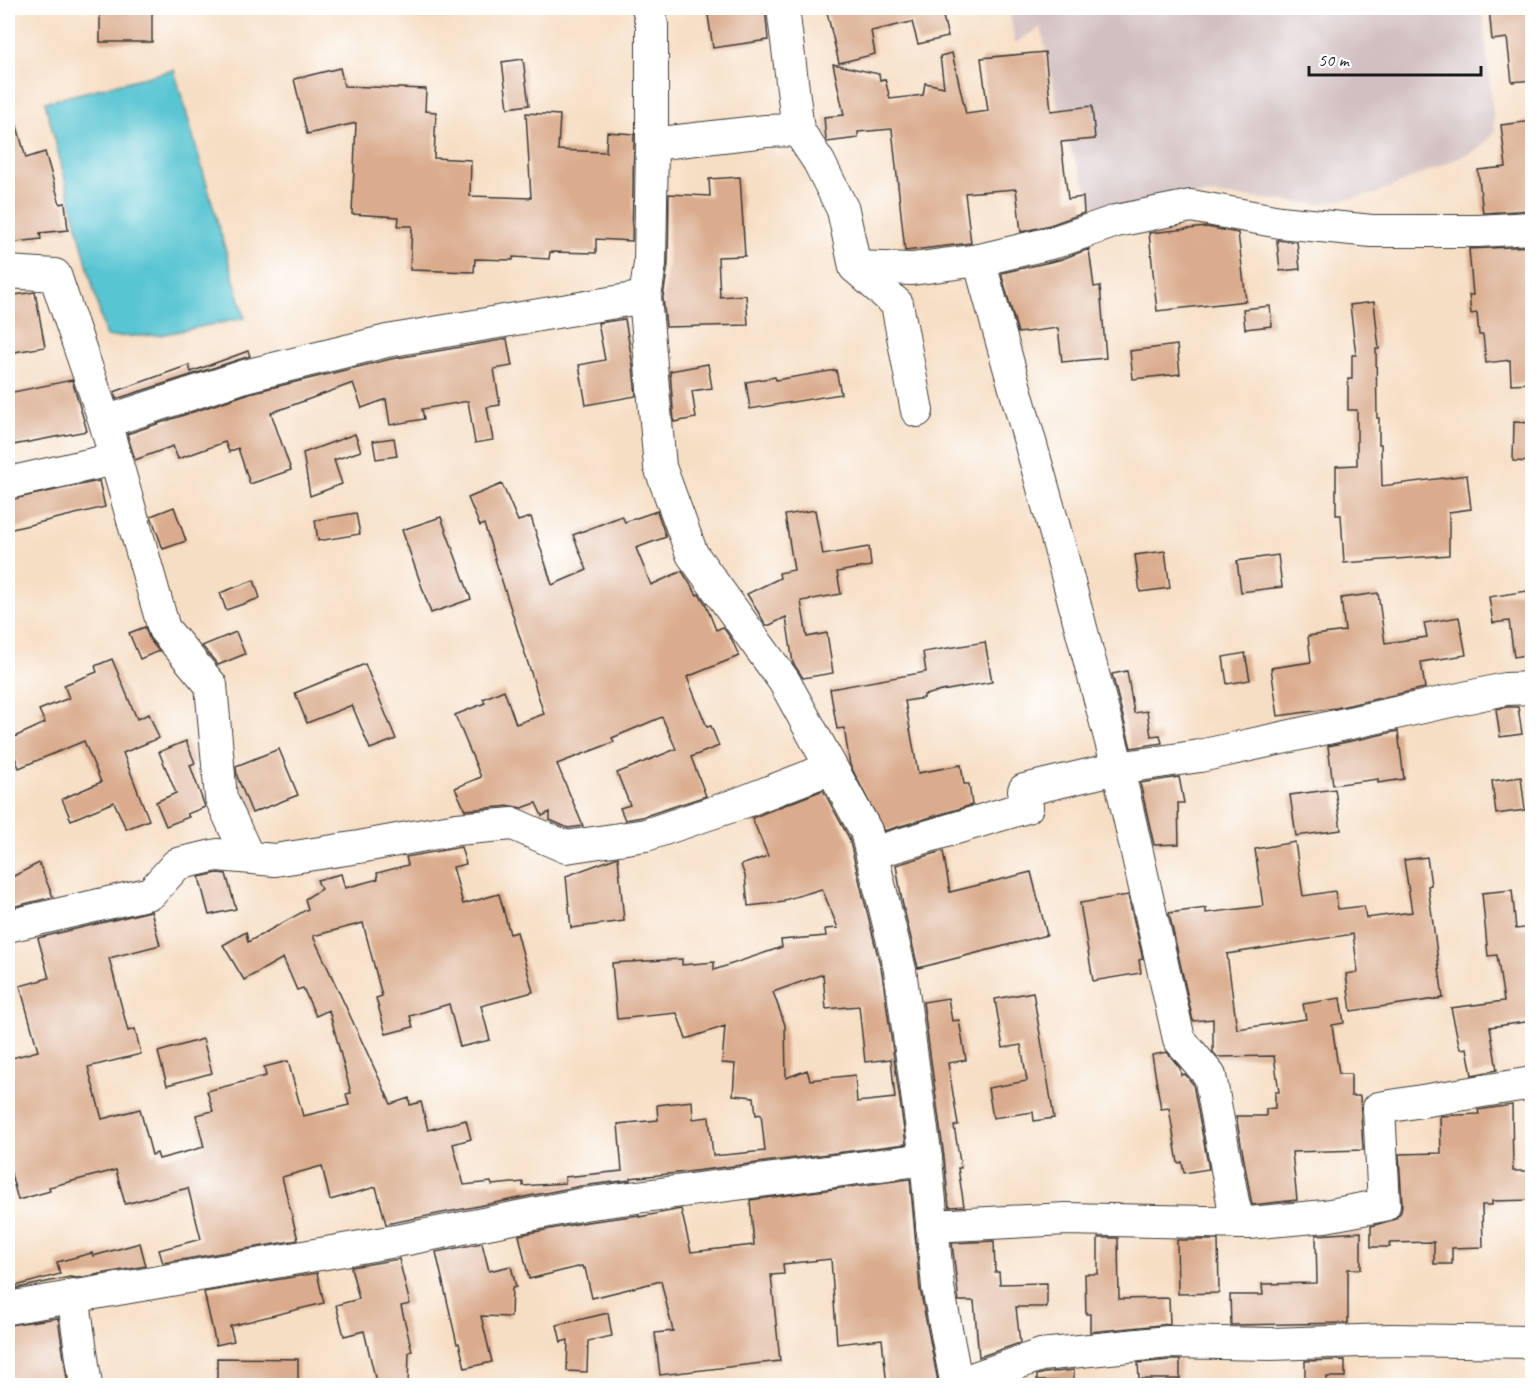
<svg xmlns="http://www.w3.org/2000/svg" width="1540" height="1393" viewBox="0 0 1540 1393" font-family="Caveat,sans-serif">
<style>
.industrial{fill:#d2bfc0}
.water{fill:#59c5d2;stroke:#3a7077;stroke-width:1.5}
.building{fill:#daac8d;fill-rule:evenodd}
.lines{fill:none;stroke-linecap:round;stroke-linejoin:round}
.minor-casing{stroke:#3d3935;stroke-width:34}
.minor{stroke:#fff;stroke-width:32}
</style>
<rect width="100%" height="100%" fill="#fff"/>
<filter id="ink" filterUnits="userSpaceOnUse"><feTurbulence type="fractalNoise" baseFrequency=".0167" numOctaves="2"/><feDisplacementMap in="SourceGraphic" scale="12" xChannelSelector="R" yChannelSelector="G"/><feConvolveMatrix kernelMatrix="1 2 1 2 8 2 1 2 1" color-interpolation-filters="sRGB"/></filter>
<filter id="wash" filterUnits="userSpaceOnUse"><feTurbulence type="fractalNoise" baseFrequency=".008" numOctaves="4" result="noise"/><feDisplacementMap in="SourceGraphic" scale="24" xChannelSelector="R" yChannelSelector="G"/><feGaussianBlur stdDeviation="1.35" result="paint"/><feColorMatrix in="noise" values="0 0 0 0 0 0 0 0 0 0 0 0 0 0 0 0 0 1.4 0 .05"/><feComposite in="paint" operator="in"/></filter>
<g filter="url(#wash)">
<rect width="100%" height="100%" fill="#f6dec4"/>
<polygon class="industrial" points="1009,8 1482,8 1495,132 1479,149 1375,194 1317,204 1206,194 1097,211 1064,134 1041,27 1015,43"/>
<polygon class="water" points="174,70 245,318 160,335 106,337 45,102"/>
<g id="blocks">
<g class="building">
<rect x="100" y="8" width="52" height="34"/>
<polygon points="721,8 765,8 768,40 713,48 707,9"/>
<polygon points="826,8 941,8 948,37 918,44 912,22 871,31 875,54 839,63"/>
<polygon points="1489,8 1533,8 1533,80 1512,82 1507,38 1492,40"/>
<polygon points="1045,52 1051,111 1092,106 1095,139 1061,142 1068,199 1083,197 1084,213 1050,225 1021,232 1016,189 965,193 971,243 905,251 892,129 858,132 858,138 827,142 826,140 824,117 844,115 833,64 879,74 880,80 885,79 890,99 923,95 925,83 944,87 940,56 952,53 966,114 988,111 981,58"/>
<polygon points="523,59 529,105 508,108 502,62"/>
<polygon points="340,68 344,86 426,89 425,111 436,112 434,158 471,160 470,196 531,198 526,113 560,115 558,150 606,152 607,132 634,134 632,241 596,239 596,253 550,252 549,259 513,257 513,260 475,259 474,272 410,270 412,226 398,226 399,217 352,214 356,123 307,134 294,79"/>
<polygon points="13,112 26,158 45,152 60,204 65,203 68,230 40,233 41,239 8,243 8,113"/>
<polygon points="1533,121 1533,210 1483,213 1478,170 1506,167 1501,125"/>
<polygon points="740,177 745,256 718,257 720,297 746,295 748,325 666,327 663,298 668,264 669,194 710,196 709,179"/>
<polygon points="1207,227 1238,233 1246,301 1157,311 1149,233"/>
<polygon points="1277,240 1297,242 1300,269 1280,271"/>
<polygon points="1533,246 1533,383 1511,384 1510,360 1486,363 1483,335 1479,335 1477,313 1471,314 1469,295 1473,295 1469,249"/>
<polygon points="1089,249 1094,287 1100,286 1106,358 1062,362 1058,328 1018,333 1001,273 1059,260"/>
<polygon points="35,292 45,347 8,353 8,296"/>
<polygon points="1374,302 1379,349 1376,349 1377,418 1379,418 1379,444 1381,444 1382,486 1467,475 1471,509 1449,512 1449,555 1344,563 1341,515 1336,515 1336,466 1357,465 1357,410 1348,410 1348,379 1352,379 1352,355 1356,355 1350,305"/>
<polygon points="1270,306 1272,326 1245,329 1243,309"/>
<polygon points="625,319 633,366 636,396 586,405 579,365 605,360 598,323"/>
<polygon points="507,339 512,366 494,369 500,405 487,407 493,440 475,443 468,401 422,409 424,419 390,425 386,399 362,408 353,383 271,413 291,470 250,484 238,448 229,452 225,442 178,459 173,446 135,460 127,434 250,393 391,359"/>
<polygon points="1177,345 1180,374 1133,379 1130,351"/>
<polygon points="248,351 250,356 116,399 114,392 189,365 191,372"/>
<polygon points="708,364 712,388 692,391 696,418 674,422 670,371"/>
<polygon points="836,370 841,394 750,409 746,382 775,377 776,380"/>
<polygon points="72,380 87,431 8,446 8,393"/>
<polygon points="1514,422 1533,423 1533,462 1513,461"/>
<polygon points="355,434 361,451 334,460 342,484 310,496 303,453"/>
<polygon points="394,438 397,456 376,459 373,441"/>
<polygon points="99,481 105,507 8,530 8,500"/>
<polygon points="502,484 518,521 531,517 552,585 587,570 573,535 622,516 625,522 657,511 666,537 636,548 651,585 682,571 697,595 699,594 705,603 716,630 723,627 732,640 739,656 687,677 707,727 711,726 719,746 691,757 706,796 642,817 625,820 620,808 630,805 617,773 676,749 662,717 612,738 614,742 557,764 583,826 568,828 550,820 550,812 542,816 536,803 522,808 511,806 465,810 455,788 481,777 455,715 485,703 483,699 504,690 516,724 544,714 484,524 480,526 468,498"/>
<polygon points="174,507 186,541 163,549 151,516"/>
<polygon points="815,510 823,555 869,547 871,566 837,572 841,594 801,601 807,637 827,633 833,673 803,678 793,663 786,617 770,625 766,625 747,594 780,578 779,573 794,570 785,515"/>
<polygon points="356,513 360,534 318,541 315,520"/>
<polygon points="441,517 471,599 431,613 402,530"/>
<polygon points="1165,551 1170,588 1140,592 1135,555"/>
<polygon points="1278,555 1282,587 1241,592 1237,561"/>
<polygon points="254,580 260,598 226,610 220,593"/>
<polygon points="1527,591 1533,632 1533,654 1514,657 1509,621 1493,623 1489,597"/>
<polygon points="1378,593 1385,643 1427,637 1424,623 1459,617 1466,655 1421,662 1425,688 1336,708 1278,716 1271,668 1311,662 1308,636 1345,631 1341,598"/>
<polygon points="145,627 150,640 159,651 140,659 129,633"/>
<polygon points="236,632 245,654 218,665 202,646"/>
<polygon points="985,642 992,682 942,691 924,695 924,698 905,701 918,773 961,765 964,784 969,784 972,805 884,831 850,765 844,728 837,729 830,689 926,672 923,652"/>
<polygon points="1245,653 1250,680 1227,684 1223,657"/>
<polygon points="112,659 137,719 149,714 159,738 123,753 149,820 126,829 114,802 71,820 62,799 101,782 84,741 19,768 8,740 45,723 39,710 69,698 64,685 97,672 95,666"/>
<polygon points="365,664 396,739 370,749 352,705 307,723 295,693"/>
<polygon points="1127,671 1134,713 1147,711 1151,736 1160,735 1162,743 1131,748 1112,674"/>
<polygon points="1507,707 1518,707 1522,734 1500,737 1496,709"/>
<polygon points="1398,731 1404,779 1378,783 1378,779 1333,785 1328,746"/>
<polygon points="186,741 195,763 190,765 205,807 187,814 189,817 166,826 156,802 176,793 159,752"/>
<polygon points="279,749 298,795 252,813 237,776 236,766"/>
<polygon points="1179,777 1184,803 1178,803 1179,844 1154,845 1140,783"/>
<polygon points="1521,777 1525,810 1496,814 1492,781"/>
<polygon points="1335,789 1341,830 1296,836 1290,795"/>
<path d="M823,790L849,838L882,973L906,1144L687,1172L630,1178V1180L581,1186L386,1224L376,1187L330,1200L322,1166L282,1177L298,1240L163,1263L159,1250L201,1239L188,1188L125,1204L116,1170L49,1187L50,1191L18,1200L8,1162V1059L38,1051L20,986L49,978L38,938L151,911L160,945L109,958L128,1031L135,1029L141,1054L88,1067L102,1119L140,1109L152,1155L157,1153L159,1159L204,1147L196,1115L213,1111L207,1091L266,1076L264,1067L288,1061L303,1116L349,1105L346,1094L351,1093L329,1010L316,1016L303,988L297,990L283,958L244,980L223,945L246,932L248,942L308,909L305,899L321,889L317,880L341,874L345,888L378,879L377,873L408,865L406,857L461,847L466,864L453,867L463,904L499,894L510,934L517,932L533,992L481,1006L490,1040L460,1047L449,1004L410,1016L413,1027L386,1034L376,998L382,996L363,923L313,936L391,1104L409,1098L410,1105L421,1102L428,1130L466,1120L471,1139L453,1144L464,1185L491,1182L492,1185L523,1182V1186L565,1183V1177L622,1171L618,1124L658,1120L657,1105L692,1101L693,1119L709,1117L713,1156L765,1151L761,1114L756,1115L754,1097L733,1095L735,1064L722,1063L725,1026L686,1039L677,1013L617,1019L612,963L682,959V965L714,962V970L782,947L781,940L826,936L825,929L838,928L822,889L784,900V902L748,906L745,876L741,865L768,856L752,818ZM823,974L826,1009L859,1006L865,1062L891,1059L895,1098L857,1102L855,1075L810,1080L807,1070L786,1078L785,1025L773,992Z"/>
<polygon points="1295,842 1303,896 1335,891 1338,909 1364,906 1366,918 1412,912 1404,860 1427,857 1431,885 1428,886 1443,998 1351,1011 1346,974 1358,972 1353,934 1227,954 1237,1029 1306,1019 1303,1004 1340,998 1344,1023 1332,1025 1339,1074 1351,1074 1351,1096 1360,1096 1363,1150 1292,1152 1297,1200 1252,1205 1236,1116 1266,1116 1266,1109 1275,1108 1275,1092 1279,1092 1274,1056 1217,1057 1213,1052 1213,1019 1193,1021 1169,913 1206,908 1206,913 1263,906 1255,849"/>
<polygon points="943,851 950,892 1031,872 1047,935 918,968 902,901 896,865"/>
<polygon points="618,857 624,921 571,928 566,876"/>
<polygon points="39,863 53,897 8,908 8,879"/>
<polygon points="218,873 226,874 236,909 209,915 199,877"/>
<polygon points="1512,890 1516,929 1533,927 1533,1021 1490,1027 1497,1070 1472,1075 1467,1048 1460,1049 1451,1008 1504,1001 1497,955 1488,956 1482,893"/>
<polygon points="1128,895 1143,959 1139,960 1141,973 1093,981 1080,903"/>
<polygon points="1033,992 1054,1118 1034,1121 1033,1112 993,1118 988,1088 1027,1081 1021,1045 1003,1048 995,999"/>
<polygon points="948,998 952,1021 959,1020 966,1060 948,1063 958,1125 954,1126 961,1168 958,1168 964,1206 949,1207 944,1157 923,1002"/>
<polygon points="203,1039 212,1073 167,1085 158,1052"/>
<polygon points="1167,1052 1180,1068 1181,1075 1185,1074 1193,1084 1209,1169 1184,1173 1182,1162 1178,1163 1169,1108 1161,1109 1152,1055"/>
<polygon points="1512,1105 1513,1171 1533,1171 1533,1200 1492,1201 1492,1205 1482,1205 1483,1247 1452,1248 1452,1264 1434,1264 1434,1242 1389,1243 1390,1247 1371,1247 1371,1226 1395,1219 1401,1212 1402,1204 1399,1154 1441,1153 1440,1116 1479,1114 1478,1110"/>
<polygon points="910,1179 920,1289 939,1386 887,1386 882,1339 837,1344 831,1259 783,1264 784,1274 771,1275 780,1361 660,1375 655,1333 673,1331 661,1281 592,1298 585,1268 583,1269 582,1266 529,1279 519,1235 587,1222 639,1215 639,1217 681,1209 691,1252 754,1245 750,1200"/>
<polygon points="1361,1232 1361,1269 1348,1269 1348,1323 1231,1325 1230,1295 1263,1295 1262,1284 1317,1283 1316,1235"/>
<polygon points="1098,1238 1118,1238 1119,1299 1169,1298 1170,1324 1090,1332 1090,1314 1086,1314 1085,1274 1098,1274"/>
<polygon points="1177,1240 1218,1240 1219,1293 1178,1294"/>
<polygon points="994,1241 995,1272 999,1272 1000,1284 1047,1283 1047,1307 1016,1307 1020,1343 979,1357 974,1301 959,1301 952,1243"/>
<polygon points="140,1243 146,1266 77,1278 70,1277 8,1290 8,1288 60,1274 57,1262 92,1253 93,1256"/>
<polygon points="482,1243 489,1271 511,1266 516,1287 512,1288 511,1317 481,1316 492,1362 465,1368 459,1343 457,1344 436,1252"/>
<polygon points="399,1259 410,1304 401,1306 412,1351 409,1352 408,1386 377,1386 364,1331 344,1336 336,1305 359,1299 351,1267"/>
<polygon points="317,1273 324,1303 230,1326 234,1341 216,1345 204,1292"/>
<polygon points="608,1313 612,1336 588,1341 587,1372 567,1371 568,1340 561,1342 557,1325"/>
<polygon points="58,1318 68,1386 8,1386 8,1325"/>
<polygon points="217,1358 298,1359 298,1386 217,1386"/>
<polygon points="1169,1360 1180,1360 1180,1379 1139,1379 1138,1363"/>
<polygon points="1345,1360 1345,1377 1327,1377 1327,1382 1305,1382 1305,1361"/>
<polygon points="1074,1370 1074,1381 1037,1381 1037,1375 1045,1373"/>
</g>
</g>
</g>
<g filter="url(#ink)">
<use href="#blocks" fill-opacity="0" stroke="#3d3935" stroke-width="1.5"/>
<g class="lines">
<defs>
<g id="minor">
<polyline points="648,8 652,25 652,144"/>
<polyline points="783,8 798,130"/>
<polyline points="979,260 1059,545 1118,768 1179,1039 1210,1076 1233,1202 1239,1223"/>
<polyline points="855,267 897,304 917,411"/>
<polyline points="8,272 55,275 105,422 164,629 211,685 221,798 248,857"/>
<polyline points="105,422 245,376 387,341 645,297"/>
<polyline points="8,483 115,459"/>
<polyline points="872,853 1027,807 1024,790 1118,768 1200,756 1505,689 1532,688"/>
<polyline points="8,926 151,893 177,864 217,855 275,860 359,847 457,829 513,824 566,847 646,835 738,804 831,768"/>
<polyline points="932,1226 1066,1219 1249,1223 1325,1216 1384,1205 1379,1108 1532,1083"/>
<polyline points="73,1295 86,1386"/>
<polyline points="8,1308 407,1239 584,1204 926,1159"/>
<polyline points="957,1384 1041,1355 1168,1342 1271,1344 1390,1340 1532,1342"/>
<polyline points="957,1386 938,1287 926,1159 900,970 866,831 784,681 692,554 660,467 645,297 650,264 652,144 766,131 798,130 819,162 843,210 855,267 912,269 979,260 1055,242 1116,221 1191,206 1280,222 1372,231 1478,231 1532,228"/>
</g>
</defs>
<use href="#minor" class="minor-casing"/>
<use href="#minor" class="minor"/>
</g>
</g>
<rect width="1540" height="1393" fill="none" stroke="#fff" stroke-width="30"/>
<path d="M1309 66v9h172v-9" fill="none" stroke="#1c1c1c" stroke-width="3"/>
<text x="1318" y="66" font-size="18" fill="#1c1c1c" stroke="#ffffff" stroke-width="4.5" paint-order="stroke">50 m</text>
</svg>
